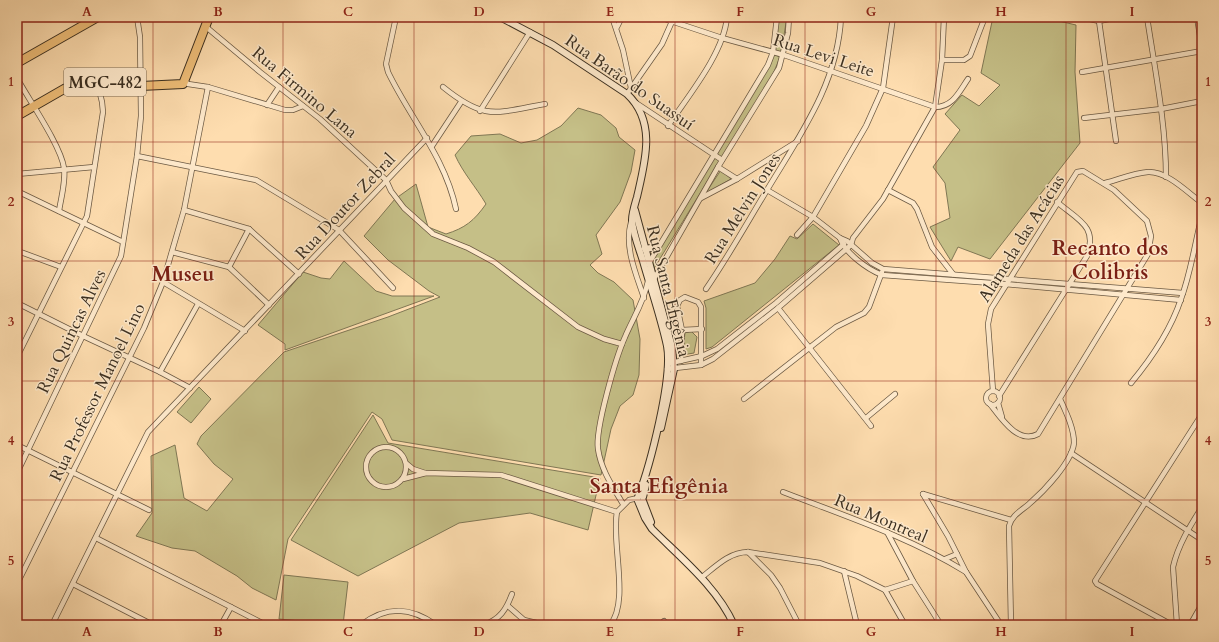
<svg xmlns="http://www.w3.org/2000/svg" width="1219" height="642" viewBox="0 0 1219 642" font-family="Cardo,serif">
<style>
.green{fill:#c5bf87;stroke:#807754}
.lines{fill:none;stroke-linecap:round;stroke-linejoin:round}
.street-casing{stroke:#6c5a44;stroke-width:6}
.secondary-casing{stroke:#3b2f20;stroke-width:8}
.highway-casing{stroke:#3b2f20;stroke-width:10}
.street{stroke:#fee9cb;stroke-width:4.5}
.secondary{stroke:#fee9cb;stroke-width:6}
.highway{stroke:#efbe78;stroke-width:8}
.grid{fill:none;stroke:#8f2418;stroke-width:1;stroke-opacity:0.55}
.labels{text-anchor:middle;stroke-width:3;stroke-linejoin:round;paint-order:stroke}
.shield{fill:#fee9cb;stroke:#766753;stroke-width:1}
.shield-label{font-size:16px;font-weight:bold;fill:#3b2f20}
.street-label{font-size:17px;fill:#3b2f20;stroke:#fee9cb}
.district-label{font-size:21px;font-weight:bold;fill:#7a1f14;stroke:#fee9cb}
.neatline{fill:none;stroke:#8f2418;stroke-width:1.5}
.grid-label{font-size:13px;text-anchor:middle;font-weight:bold;fill:#8f2418}
</style>
<rect width="100%" height="100%" fill="#feddaf"/>
<filter id="stains"><feTurbulence type="fractalNoise" baseFrequency=".005" numOctaves="4"/><feColorMatrix values="0 0 0 0 .2 0 0 0 0 .09 0 0 0 0 .02 0 0 0 .5 -.17"/></filter>
<radialGradient id="worn" r=".72"><stop offset=".6" stop-color="#630" stop-opacity="0"/><stop offset="1" stop-color="#630" stop-opacity=".3"/></radialGradient>
<g class="green">
<polygon points="779,17 787,17 781,53 774,50"/>
<polygon points="993,17 1042,17 1076,25 1075,72 1080,143 990,259 958,247 951,261 930,227 950,218 945,183 933,167 960,130 945,114 962,95 979,106 1000,85 981,73"/>
<polygon points="772,54 780,57 771,79 722,160 716,156"/>
<path d="M578,108L601,115L616,128L619,137L635,150L631,172L620,202L596,235L602,254L590,265L598,273L614,282L633,300L640,339L639,375L633,395L620,406L611,429L601,475L392,440L382,419L372,412L288,539L276,600L252,588L237,576L195,551L172,548L136,536L152,513L151,456L175,445L184,498L207,511L233,479L214,464L197,444L201,436L284,352L388,317L440,297L429,291L388,260L364,236L395,199L416,184L428,227L446,234C465,228 474,221 486,204C476,187 463,173 455,155L471,136L500,134L521,143L537,140L561,126Z"/>
<polygon points="713,157 720,161 653,270 651,263"/>
<polygon points="721,170 731,179 705,194"/>
<polygon points="813,224 839,245 712,347 706,349 706,308 704,301 755,283 775,259 790,236 797,239"/>
<polygon points="344,261 376,291 392,296 434,296 285,350 285,344 258,325 303,272 321,278 330,279"/>
<polygon points="691,331 697,337 694,353 682,355 685,333"/>
<polygon points="199,387 211,399 191,423 177,412"/>
<polygon points="373,415 388,443 600,478 588,530 530,513 459,523 358,576 291,540"/>
<polygon points="284,575 348,582 343,625 279,619"/>
</g>
<g class="lines">
<defs>
<g id="street">
<path d="M396,17L386,64L388,72C410,118 445,157 456,209"/>
<polyline points="612,17 623,50 631,88"/>
<path d="M659,17L722,38L784,55L935,107C953,107 959,92 968,79"/>
<polyline points="1081,17 1099,21 1119,17"/>
<path d="M1147,17C1155,70 1166,124 1166,177"/>
<polyline points="1197,17 1202,49"/>
<polyline points="1099,21 1116,141"/>
<polyline points="205,26 260,72 320,119 386,180 391,191 404,208 433,234 468,248 494,262 578,327 604,339 622,344"/>
<polyline points="617,27 622,17"/>
<polyline points="942,60 964,60 970,56 985,17"/>
<polyline points="1082,72 1202,51"/>
<path d="M17,78C29,100 61,146 64,168C66,181 61,198 59,211"/>
<polyline points="184,80 188,84 208,87 285,110 293,110 303,106"/>
<path d="M443,87C485,121 495,113 545,104"/>
<polyline points="627,94 662,44 674,17"/>
<polyline points="636,103 722,160"/>
<polyline points="267,105 279,87"/>
<polyline points="480,111 530,32"/>
<polyline points="1084,118 1161,109 1202,101"/>
<path d="M668,126C688,96 724,53 727,17"/>
<polyline points="432,146 461,102"/>
<polyline points="137,156 256,180 339,230 393,288"/>
<polyline points="718,167 737,179"/>
<polyline points="17,172 19,192 17,258"/>
<polyline points="17,174 94,167"/>
<path d="M1105,183C1118,180 1133,173 1148,172C1167,171 1187,192 1202,203"/>
<polyline points="767,190 813,217 840,238 847,241 872,263 883,269 1183,293"/>
<polyline points="888,190 913,203 917,209 932,247 953,274"/>
<polyline points="19,192 123,242"/>
<polyline points="701,198 737,179 798,141"/>
<polyline points="184,210 249,229 299,274"/>
<path d="M631,222C624,247 636,274 644,298"/>
<polyline points="797,235 813,217 866,126 883,88 893,17"/>
<path d="M840,238C845,253 867,269 882,275L1005,284L1181,300"/>
<polyline points="18,251 61,267"/>
<polyline points="172,252 229,267 269,305"/>
<polyline points="649,263 768,65 773,52 777,17"/>
<polyline points="229,267 249,229"/>
<polyline points="654,279 718,167 779,68 788,33 789,17"/>
<polyline points="163,282 245,331"/>
<path d="M706,289C728,257 747,223 767,190C800,135 838,83 841,17"/>
<polyline points="17,303 83,336 160,372 190,388"/>
<polyline points="778,308 871,426"/>
<polyline points="682,330 702,329"/>
<polyline points="17,357 87,216 103,112 102,102 97,81"/>
<polyline points="681,361 682,330 677,306 680,300 685,297 698,302 701,307 701,365"/>
<polyline points="671,363 702,356 717,349 776,303 844,244"/>
<polyline points="667,369 701,365 713,359 778,308 851,245 853,238 883,199 935,107 942,60 944,17"/>
<polyline points="160,372 198,304"/>
<path d="M1131,383C1151,359 1171,329 1181,299C1191,272 1195,243 1202,215"/>
<circle cx="993" cy="398" r="7"/>
<path d="M999,396L1087,256C1098,226 1078,220 1057,202"/>
<polyline points="744,399 836,327 864,313 869,307 882,272"/>
<polyline points="998,403 1002,417"/>
<path d="M990,404C1001,418 1018,445 1038,434L1148,254L1151,236L1147,221L1114,190L1083,171L1077,172L991,309L988,324L993,391"/>
<polyline points="866,418 895,394"/>
<polyline points="17,445 149,510"/>
<circle cx="386" cy="467" r="20"/>
<polyline points="1071,453 1202,540"/>
<polyline points="407,464 413,469 425,473"/>
<polyline points="17,473 121,256 137,156 141,116 140,37 137,17"/>
<polyline points="403,479 426,473 501,475 617,512"/>
<path d="M783,492C845,516 909,537 966,572"/>
<polyline points="923,494 948,536 966,572 1001,625"/>
<polyline points="923,494 1011,520"/>
<path d="M623,504C613,487 601,470 598,449C595,429 616,357 625,337C633,318 644,302 648,281"/>
<polyline points="887,532 913,581 941,625"/>
<polyline points="96,538 266,625"/>
<polyline points="748,552 771,575 780,588 799,625"/>
<polyline points="945,559 957,554"/>
<polyline points="844,571 857,625"/>
<path d="M701,578C715,567 729,552 748,552L820,563L857,576L885,590L905,625"/>
<polyline points="17,584 144,328 163,282 184,210 208,87"/>
<polyline points="73,584 153,625"/>
<polyline points="885,590 913,581"/>
<polyline points="508,606 524,620 545,625"/>
<polyline points="664,621 666,625"/>
<polyline points="52,625 148,432 427,138"/>
<polyline points="221,625 231,607"/>
<path d="M361,625C387,605 411,607 436,625"/>
<path d="M484,625C500,619 506,610 512,594"/>
<path d="M610,625C630,602 611,542 617,512L629,500L638,498"/>
<path d="M1011,625L1009,526C1012,515 1021,511 1029,504C1044,491 1072,462 1074,443C1074,428 1066,412 1060,399"/>
<polyline points="1172,625 1097,584 1095,581 1202,414"/>
<path d="M1177,625L1173,567C1178,545 1190,526 1202,507"/>
<polyline points="1190,625 1202,604"/>
</g>
<g id="secondary">
<path d="M500,17L553,45L627,94C657,122 645,162 637,197C635,204 632,213 632,220C633,234 639,248 643,261C651,289 661,318 667,346C673,378 650,466 638,497"/>
<polyline points="635,210 672,347 674,369 661,428"/>
<polyline points="645,249 657,247"/>
<polyline points="643,497 646,485"/>
<path d="M638,501L645,518L652,529C681,558 717,587 734,625"/>
<polyline points="643,501 651,522"/>
</g>
<g id="highway">
<polyline points="17,63 98,17"/>
<polyline points="17,116 64,89 77,84 97,81 141,86 183,84 209,17"/>
</g>
</defs>
<use href="#street" class="street-casing"/>
<use href="#secondary" class="secondary-casing"/>
<use href="#highway" class="highway-casing"/>
<use href="#street" class="street"/>
<use href="#secondary" class="secondary"/>
<use href="#highway" class="highway"/>
</g>
<path class="grid" d="M153,17V625M283,17V625M414,17V625M544,17V625M675,17V625M805,17V625M936,17V625M1066,17V625M17,142H1202M17,261H1202M17,381H1202M17,500H1202"/>
<g class="labels">
<rect class="shield" x="64" y="68" width="82" height="28" rx="3"/>
<g class="shield-label">
<text x="105" y="88">MGC-482</text>
</g>
<g class="street-label">
<text transform="translate(824 55) rotate(18)" y="6">Rua Levi Leite</text>
<text transform="translate(630 82) rotate(35)" y="6">Rua Barão do Suassuí</text>
<text transform="translate(305 92) rotate(40)" y="6">Rua Firmino Lana</text>
<text transform="translate(345 206) rotate(-47)" y="6">Rua Doutor Zebral</text>
<text transform="translate(742 208) rotate(-58)" y="6">Rua Melvin Jones</text>
<text transform="translate(1021 238) rotate(-58)" y="6">Alameda das Acácias</text>
<text transform="translate(669 291) rotate(76)" y="6">Rua Santa Efigênia</text>
<text transform="translate(71 331) rotate(-64)" y="6">Rua Quincas Alves</text>
<text transform="translate(97 392) rotate(-64)" y="6">Rua Professor Manoel Lino</text>
<text transform="translate(881 518) rotate(23)" y="6">Rua Montreal</text>
</g>
<g class="district-label">
<text x="1110" y="255">Recanto dos<tspan x="1110" dy="24">Colibris</tspan></text>
<text x="183" y="281">Museu</text>
<text x="659" y="493">Santa Efigênia</text>
</g>
</g>
<rect width="1219" height="642" fill="none" stroke="#feddaf" stroke-width="44"/>
<rect x="22" y="22" width="1175" height="598" class="neatline"/>
<g class="grid-label">
<text x="87" y="16">A</text>
<text x="218" y="16">B</text>
<text x="348" y="16">C</text>
<text x="479" y="16">D</text>
<text x="610" y="16">E</text>
<text x="740" y="16">F</text>
<text x="871" y="16">G</text>
<text x="1001" y="16">H</text>
<text x="1132" y="16">I</text>
<text x="11" y="86">1</text>
<text x="1208" y="86">1</text>
<text x="11" y="206">2</text>
<text x="1208" y="206">2</text>
<text x="11" y="326">3</text>
<text x="1208" y="326">3</text>
<text x="11" y="445">4</text>
<text x="1208" y="445">4</text>
<text x="11" y="565">5</text>
<text x="1208" y="565">5</text>
<text x="87" y="636">A</text>
<text x="218" y="636">B</text>
<text x="348" y="636">C</text>
<text x="479" y="636">D</text>
<text x="610" y="636">E</text>
<text x="740" y="636">F</text>
<text x="871" y="636">G</text>
<text x="1001" y="636">H</text>
<text x="1132" y="636">I</text>
</g>
<rect width="100%" height="100%" filter="url(#stains)"/>
<rect width="100%" height="100%" fill="url(#worn)"/>
</svg>
